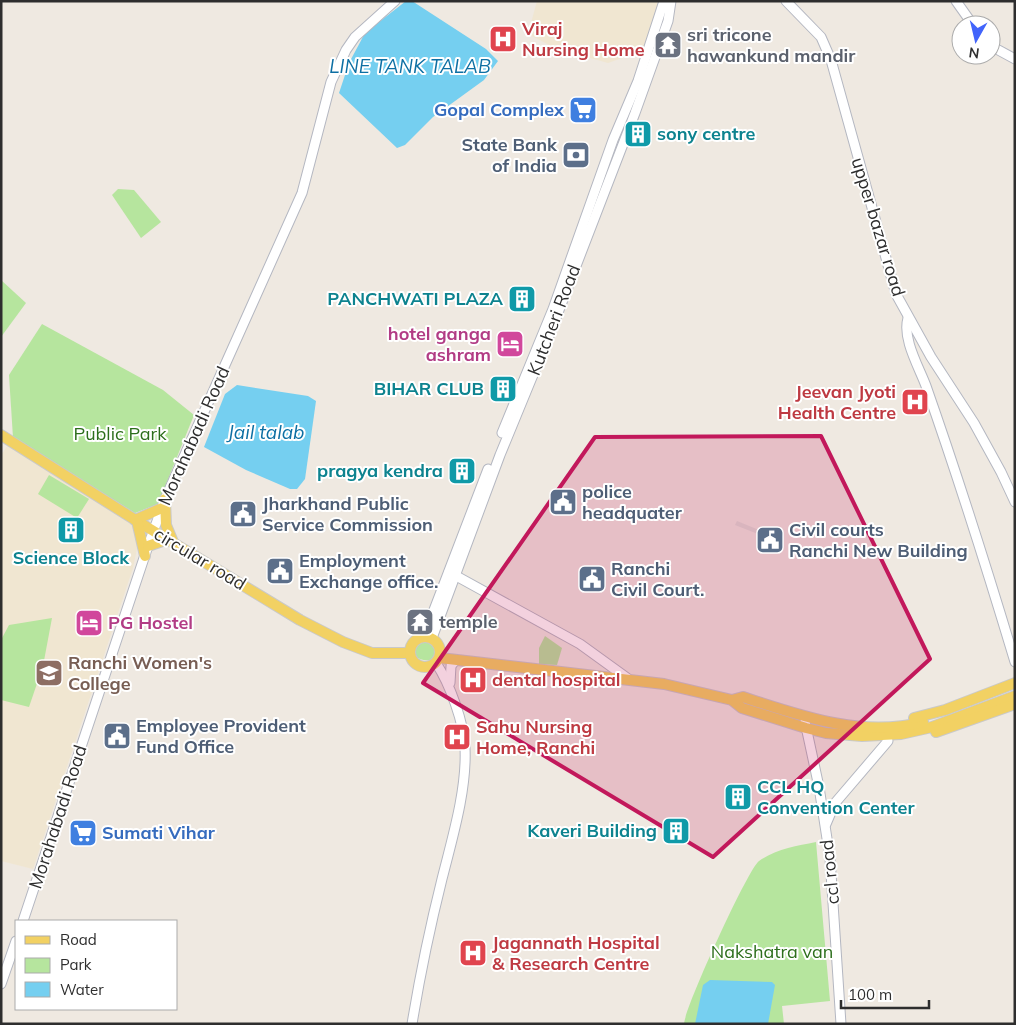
<svg xmlns="http://www.w3.org/2000/svg" width="1016" height="1025" viewBox="0 0 1016 1025" font-family="Mulish,sans-serif">
<style>
.education{fill:#f0e6d1}
.green{fill:#b6e59e}
.plaza{fill:#dfdcd8}
.water{fill:#75cff0}
.lines{fill:none;stroke-linecap:round;stroke-linejoin:round}
.secondary-casing{stroke:#b4b7c1;stroke-width:11}
.primary-casing{stroke:#c9c9c9;stroke-width:12}
.secondary{stroke:#fff;stroke-width:9}
.primary{stroke:#f2d163;stroke-width:10}
.marked{fill:#c2185b;fill-opacity:0.2;stroke:#c2185b;stroke-width:4;stroke-linejoin:round}
.labels{text-anchor:middle;stroke-width:4;stroke-linejoin:round;paint-order:stroke}
.health-label{font-size:18px;font-weight:bold;fill:#be3a42;stroke:#fff;text-anchor:start}
.worship-label{font-size:18px;font-weight:bold;fill:#5b616d;stroke:#fff;text-anchor:start}
.shop-label{font-size:18px;font-weight:bold;fill:#366cbe;stroke:#fff;text-anchor:end}
.culture-label{font-size:18px;font-weight:bold;fill:#0d838f;stroke:#fff;text-anchor:end}
.service-label{font-size:18px;font-weight:bold;fill:#4e5e75;stroke:#fff;text-anchor:start}
.street-label{font-size:18px;fill:#2e2e2e;stroke:#fff}
.hotel-label{font-size:18px;font-weight:bold;fill:#b23c85;stroke:#fff;text-anchor:end}
.park-label{font-size:18px;fill:#2c6e1b;stroke:#fff}
.education-label{font-size:18px;font-weight:bold;fill:#785e54;stroke:#fff;text-anchor:start}
.water-label{font-size:19px;font-style:italic;fill:#0d6fa3;stroke:#fff}
</style>
<rect width="100%" height="100%" fill="#efe9e1"/>
<g class="education">
<polygon points="537,1 662,1 642,51 608,63 555,48 528,34"/>
<polygon points="8,445 134,525 138,544 133,568 33,869 1,861 1,455"/>
</g>
<g class="green">
<polygon points="118,189 134,190 161,222 141,238 112,195"/>
<polygon points="1,280 26,303 1,337"/>
<polygon points="42,324 163,390 194,415 158,504 135,513 13,438 9,375"/>
<polygon points="49,475 89,499 77,518 38,494"/>
<polygon points="52,618 43,666 29,707 1,700 1,640 9,625"/>
<polygon points="545,636 562,648 557,665 539,664 539,648"/>
<path d="M424,641C435,643 436,650 435,659C425,662 418,660 411,652L413,647Z"/>
<path d="M816,842L830,1001L782,1006L784,1024H684C685,1007 748,869 759,861C776,849 796,846 816,842Z"/>
</g>
<polygon class="plaza" points="737,521 759,530 758,534 735,525"/>
<g class="water">
<polygon points="406,1 412,1 486,49 498,61 484,80 433,117 405,145 397,148 339,93 349,63 365,33"/>
<polygon points="237,385 308,396 316,401 305,479 297,489 290,489 246,470 204,447 225,394"/>
<polygon points="710,980 772,982 775,985 768,1024 695,1024 703,985"/>
</g>
<g class="lines">
<defs>
<g id="secondary">
<polyline points="786,1 821,37 831,60 896,294 931,357 974,423 1001,472 1015,502"/>
<polyline points="956,1 973,25"/>
<polyline points="991,46 1015,59"/>
<path d="M908,318C902,339 919,367 926,386C958,477 987,569 1015,662"/>
<polyline points="502,433 553,309 613,140 638,81 664,1"/>
<polyline points="449,572 580,644 627,678"/>
<polyline points="424,636 488,469"/>
<polyline points="432,638 500,455 549,336 635,113 668,21 671,1"/>
<polyline points="450,683 451,666 454,662"/>
<polyline points="805,722 819,787 830,858 841,1024"/>
<polyline points="826,824 835,803 888,741"/>
<polyline points="23,921 148,546 165,499 302,193 331,82 346,50 355,37 395,1"/>
<polyline points="1,984 16,941"/>
<path d="M412,1024C420,975 430,927 442,879C452,839 467,790 465,748C464,723 450,684 436,663"/>
</g>
<g id="primary">
<polyline points="1,435 137,521 300,620 343,642 372,653 410,653"/>
<polyline points="165,499 166,525 173,542"/>
<polyline points="135,520 162,508"/>
<polyline points="137,521 145,556"/>
<polyline points="148,546 168,539"/>
<circle cx="425" cy="652" r="15"/>
<polyline points="440,658 664,684 732,700 742,708 806,728 826,733 862,736 901,734 932,727 1015,696"/>
<path d="M732,700L743,697C801,716 862,738 923,722"/>
<polyline points="914,718 945,710 1015,683"/>
<polyline points="936,732 1015,704"/>
</g>
</defs>
<use href="#secondary" class="secondary-casing"/>
<use href="#primary" class="primary-casing"/>
<use href="#secondary" class="secondary"/>
<use href="#primary" class="primary"/>
</g>
<path class="marked" d="M821,436L930,659L713,857L423,683L595,437Z"/>
<defs>
<symbol id="hospital-square" viewBox="-11 -11 22 22"><rect x="-9" y="-9" width="18" height="18" rx="4" fill="#e0444e" stroke="#fff"/><path d="M-5-5h3v3.5h4V-5h3V5h-3V1.5h-4V5h-3Z" fill="#fff"/></symbol>
<symbol id="temple-square" viewBox="-11 -11 22 22"><rect x="-9" y="-9" width="18" height="18" rx="4" fill="#6b7280" stroke="#fff"/><path d="M0-6L5-2H3V0L6.5 2.5H4V6H1.5V3h-3V6H-4V2.5H-6.5L-3 0V-2H-5Z" fill="#fff"/></symbol>
<symbol id="supermarket-square" viewBox="-11 -11 22 22"><rect x="-9" y="-9" width="18" height="18" rx="4" fill="#3f7fe0" stroke="#fff"/><path d="M-6-5.5h2.5l.6 2H6L4.5 2H-2.5L-4.4-4H-6ZM-1.5 3.2a1.3 1.3 0 1 0 .1 0ZM3 3.2a1.3 1.3 0 1 0 .1 0Z" fill="#fff"/></symbol>
<symbol id="building-square" viewBox="-11 -11 22 22"><rect x="-9" y="-9" width="18" height="18" rx="4" fill="#0f9aa8" stroke="#fff"/><path d="M-4-6H4V6H1V3H-1V6H-4ZM-2.5-4.3h1.7v1.8h-1.7ZM.8-4.3h1.7v1.8H.8ZM-2.5-1h1.7V.8h-1.7ZM.8-1h1.7V.8H.8Z" fill="#fff"/></symbol>
<symbol id="bank-square" viewBox="-11 -11 22 22"><rect x="-9" y="-9" width="18" height="18" rx="4" fill="#5c6f8a" stroke="#fff"/><path d="M-6-4H6V4H-6ZM0-2.3a2.3 2.3 0 1 0 0 4.6a2.3 2.3 0 1 0 0-4.6Z" fill="#fff"/></symbol>
<symbol id="hotel-square" viewBox="-11 -11 22 22"><rect x="-9" y="-9" width="18" height="18" rx="4" fill="#d1479c" stroke="#fff"/><path d="M-6-4.5h1.5V1H6V5H4.5V3h-9V5H-6ZM-4 0a1.8 1.8 0 1 1 3.6 0ZM.5 0V-2.5h3Q6-2.5 6 0Z" fill="#fff"/></symbol>
<symbol id="civic-square" viewBox="-11 -11 22 22"><rect x="-9" y="-9" width="18" height="18" rx="4" fill="#5c6f8a" stroke="#fff"/><path d="M-.6-6.5H3V-4.5H.6V-3L4-1V1h2V6H-6V1h2V-1L-.6-3ZM-1.2 2.5V6h2.4V2.5Z" fill="#fff"/></symbol>
<symbol id="university-square" viewBox="-11 -11 22 22"><rect x="-9" y="-9" width="18" height="18" rx="4" fill="#8d6e63" stroke="#fff"/><path d="M0-5L7-2L0 1L-7-2ZM-4 1L0 2.5L4 1V4Q0 6-4 4Z" fill="#fff"/></symbol>
</defs>
<g fill-rule="evenodd">
<use href="#hospital-square" x="487" y="23" width="32" height="32"/>
<use href="#temple-square" x="652" y="29" width="32" height="32"/>
<use href="#supermarket-square" x="567" y="94" width="32" height="32"/>
<use href="#building-square" x="622" y="118" width="32" height="32"/>
<use href="#bank-square" x="560" y="139" width="32" height="32"/>
<use href="#building-square" x="506" y="283" width="32" height="32"/>
<use href="#hotel-square" x="494" y="328" width="32" height="32"/>
<use href="#building-square" x="487" y="373" width="32" height="32"/>
<use href="#hospital-square" x="899" y="386" width="32" height="32"/>
<use href="#building-square" x="446" y="455" width="32" height="32"/>
<use href="#civic-square" x="547" y="486" width="32" height="32"/>
<use href="#civic-square" x="227" y="498" width="32" height="32"/>
<use href="#building-square" x="55" y="514" width="32" height="32"/>
<use href="#civic-square" x="754" y="524" width="32" height="32"/>
<use href="#civic-square" x="264" y="555" width="32" height="32"/>
<use href="#civic-square" x="576" y="563" width="32" height="32"/>
<use href="#temple-square" x="404" y="606" width="32" height="32"/>
<use href="#hotel-square" x="73" y="607" width="32" height="32"/>
<use href="#university-square" x="33" y="657" width="32" height="32"/>
<use href="#hospital-square" x="457" y="664" width="32" height="32"/>
<use href="#civic-square" x="101" y="720" width="32" height="32"/>
<use href="#hospital-square" x="441" y="721" width="32" height="32"/>
<use href="#building-square" x="722" y="781" width="32" height="32"/>
<use href="#building-square" x="660" y="815" width="32" height="32"/>
<use href="#supermarket-square" x="67" y="817" width="32" height="32"/>
<use href="#hospital-square" x="457" y="937" width="32" height="32"/>
</g>
<g class="labels">
<g class="health-label">
<text x="522" y="35">Viraj<tspan x="522" dy="21">Nursing Home</tspan></text>
<text x="896" y="398" text-anchor="end">Jeevan Jyoti<tspan x="896" dy="21">Health Centre</tspan></text>
<text x="492" y="686">dental hospital</text>
<text x="476" y="733">Sahu Nursing<tspan x="476" dy="21">Home, Ranchi</tspan></text>
<text x="492" y="949">Jagannath Hospital<tspan x="492" dy="21">&amp; Research Centre</tspan></text>
</g>
<g class="worship-label">
<text x="687" y="41">sri tricone<tspan x="687" dy="21">hawankund mandir</tspan></text>
<text x="439" y="628">temple</text>
</g>
<g class="shop-label">
<text x="564" y="116">Gopal Complex</text>
<text x="102" y="839" text-anchor="start">Sumati Vihar</text>
</g>
<g class="culture-label">
<text x="657" y="140" text-anchor="start">sony centre</text>
<text x="503" y="305">PANCHWATI PLAZA</text>
<text x="484" y="395">BIHAR CLUB</text>
<text x="443" y="477">pragya kendra</text>
<text x="71" y="564" text-anchor="middle">Science Block</text>
<text x="757" y="793" text-anchor="start">CCL HQ<tspan x="757" dy="21">Convention Center</tspan></text>
<text x="657" y="837">Kaveri Building</text>
</g>
<g class="service-label">
<text x="557" y="151" text-anchor="end">State Bank<tspan x="557" dy="21">of India</tspan></text>
<text x="582" y="498">police<tspan x="582" dy="21">headquater</tspan></text>
<text x="262" y="510">Jharkhand Public<tspan x="262" dy="21">Service Commission</tspan></text>
<text x="789" y="536">Civil courts<tspan x="789" dy="21">Ranchi New Building</tspan></text>
<text x="299" y="567">Employment<tspan x="299" dy="21">Exchange office.</tspan></text>
<text x="611" y="575">Ranchi<tspan x="611" dy="21">Civil Court.</tspan></text>
<text x="136" y="732">Employee Provident<tspan x="136" dy="21">Fund Office</tspan></text>
</g>
<g class="street-label">
<text transform="translate(878 227) rotate(73)" y="6">upper bazar road</text>
<text transform="translate(554 320) rotate(-69)" y="6">Kutcheri Road</text>
<text transform="translate(194 436) rotate(-66)" y="6">Morahabadi Road</text>
<text transform="translate(200 559) rotate(31)" y="6">circular road</text>
<text transform="translate(58 817) rotate(-72)" y="6">Morahabadi Road</text>
<text transform="translate(830 872) rotate(-96)" y="6">ccl road</text>
</g>
<g class="hotel-label">
<text x="491" y="340">hotel ganga<tspan x="491" dy="21">ashram</tspan></text>
<text x="108" y="629" text-anchor="start">PG Hostel</text>
</g>
<g class="park-label">
<text x="120" y="440">Public Park</text>
<text x="772" y="958">Nakshatra van</text>
</g>
<g class="education-label">
<text x="68" y="669">Ranchi Women's<tspan x="68" dy="21">College</tspan></text>
</g>
<g class="water-label">
<text x="410" y="73">LINE TANK TALAB</text>
<text x="266" y="439">Jail talab</text>
</g>
</g>
<rect width="1016" height="1025" fill="none" stroke="#2e2e2e" stroke-width="5"/>
<rect x="15" y="920" width="162" height="90" fill="#ffffff" stroke="#ababab"/>
<rect x="25" y="936" width="25" height="8" fill="#f2d163" stroke="#ababab"/>
<text x="60" y="945" font-size="15" fill="#2e2e2e">Road</text>
<rect x="25" y="958" width="25" height="15" fill="#b6e59e" stroke="#ababab"/>
<text x="60" y="970" font-size="15" fill="#2e2e2e">Park</text>
<rect x="25" y="982" width="25" height="15" fill="#75cff0" stroke="#ababab"/>
<text x="60" y="995" font-size="15" fill="#2e2e2e">Water</text>
<g transform="translate(976 40) rotate(188)"><circle r="24" fill="#ffffff" stroke="#ababab"/>
<path d="M0-4L9 19L0 12L-9 19Z" fill="#4264fb"/>
<text y="-8" font-size="14" font-weight="bold" text-anchor="middle" fill="#2e2e2e">N</text>
</g>
<path d="M841 1000v8h88v-8" fill="none" stroke="#2e2e2e" stroke-width="2.5"/>
<text x="848" y="1000" font-size="15" fill="#2e2e2e" stroke="#ffffff" stroke-width="4" paint-order="stroke">100 m</text>
</svg>
